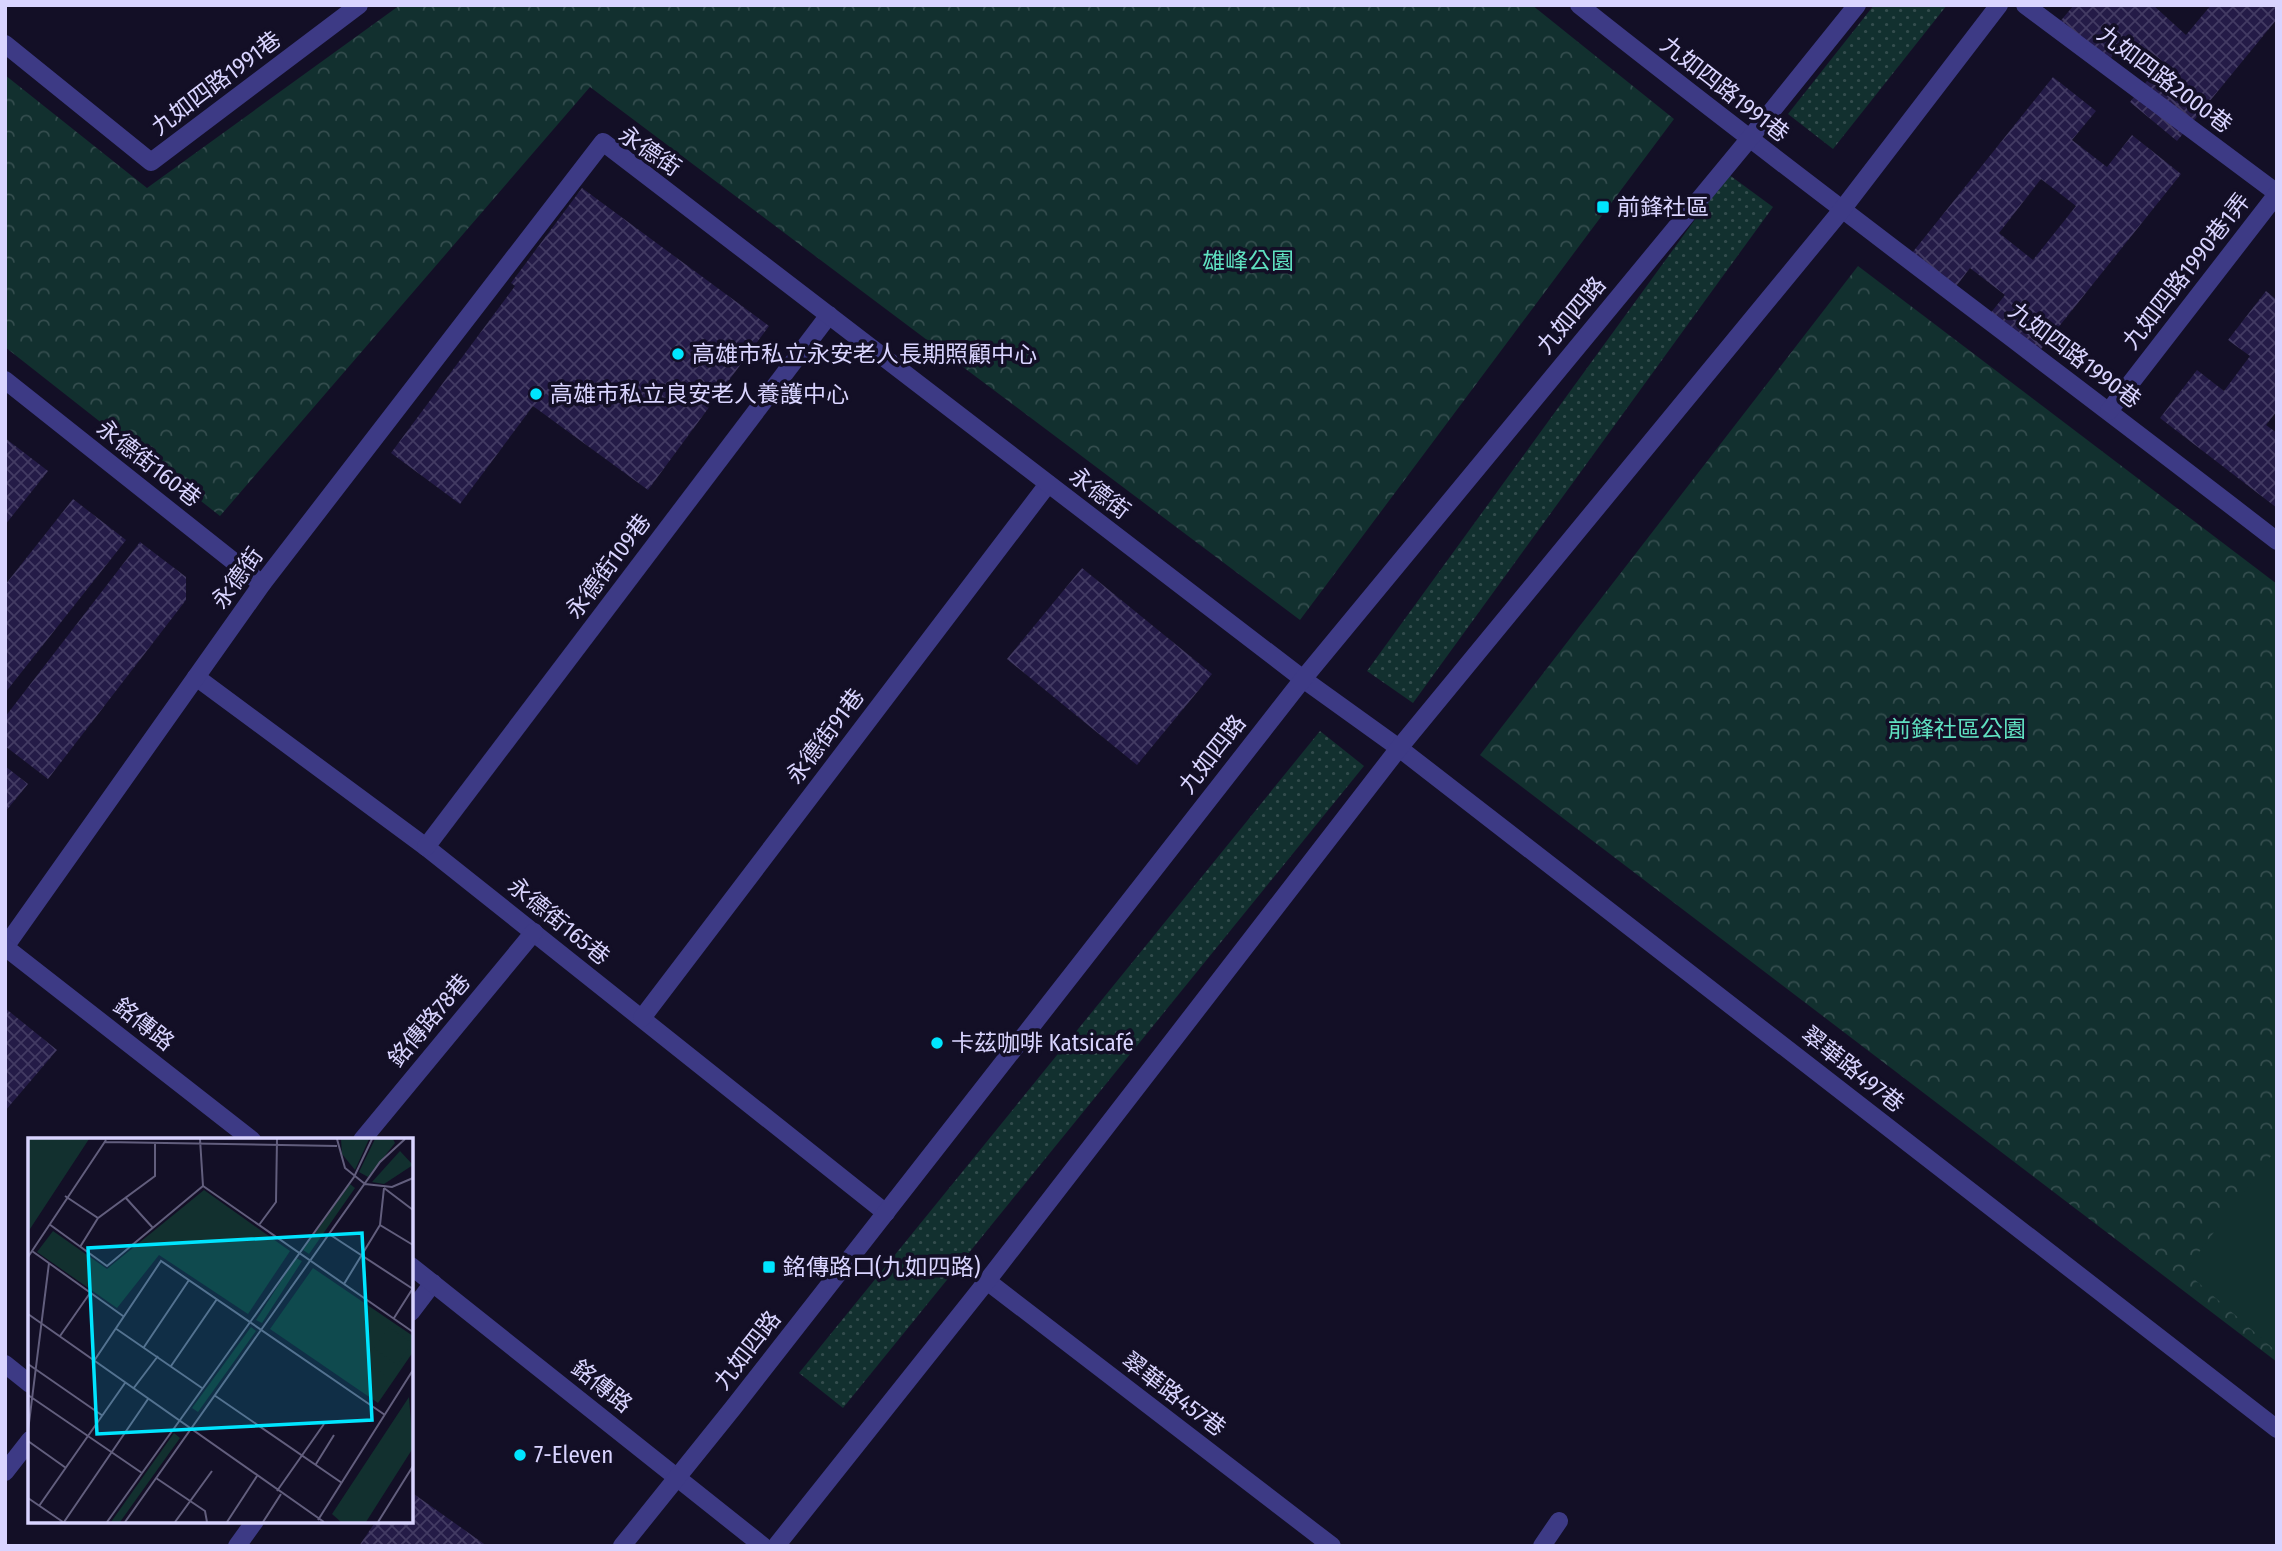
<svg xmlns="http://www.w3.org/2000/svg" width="2282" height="1551" viewBox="0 0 2282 1551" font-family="'Fira Sans Condensed','Noto Sans TC',sans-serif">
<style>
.grass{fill:url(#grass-dots)}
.forest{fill:url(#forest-crowns)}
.pitch{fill:#12302f}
.building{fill:url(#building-cross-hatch);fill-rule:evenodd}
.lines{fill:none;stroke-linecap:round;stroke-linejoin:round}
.service{stroke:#3d3a85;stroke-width:18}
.minor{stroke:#3d3a85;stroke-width:18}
.tertiary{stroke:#3d3a85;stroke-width:18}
.poi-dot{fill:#00e5ff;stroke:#130f26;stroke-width:2.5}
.labels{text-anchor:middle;stroke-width:7;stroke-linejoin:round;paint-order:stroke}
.street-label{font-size:23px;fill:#d9d4ff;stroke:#130f26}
.poi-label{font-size:23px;fill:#d9d4ff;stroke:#130f26;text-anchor:start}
.park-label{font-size:23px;fill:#5fe0c0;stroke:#130f26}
.inset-road{fill:none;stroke:#625e7d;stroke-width:2}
.view{fill:#00e5ff;fill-opacity:0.15;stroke:#00e5ff;stroke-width:3.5}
.inset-edge{fill:none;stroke:#d9d4ff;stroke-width:3.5}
</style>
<defs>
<pattern id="grass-dots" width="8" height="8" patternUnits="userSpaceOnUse" patternTransform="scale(1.75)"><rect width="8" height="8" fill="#12302f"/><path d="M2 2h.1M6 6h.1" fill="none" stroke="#344d4e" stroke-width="1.8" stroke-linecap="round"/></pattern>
<pattern id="forest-crowns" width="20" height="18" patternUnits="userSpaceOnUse" patternTransform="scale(1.75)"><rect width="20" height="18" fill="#12302f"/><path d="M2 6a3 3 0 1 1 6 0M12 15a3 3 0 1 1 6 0" fill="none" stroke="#344d4e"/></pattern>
<pattern id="building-cross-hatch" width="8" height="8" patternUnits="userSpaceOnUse" patternTransform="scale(1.75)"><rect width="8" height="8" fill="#241b47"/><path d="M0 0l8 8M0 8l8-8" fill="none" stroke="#433b63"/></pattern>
</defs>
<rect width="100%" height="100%" fill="#130f26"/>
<g class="grass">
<polygon points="1874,5 1947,5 1833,149 1788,114"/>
<polygon points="1728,174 1773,207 1413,703 1367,671"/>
<polygon points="1320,731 1364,766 843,1408 799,1373"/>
</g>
<g class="forest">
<polygon points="400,5 1532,5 1674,119 1300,620 590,87 220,516 5,347 5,75 147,188"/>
<polygon points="1858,266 2277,584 2277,1362 1480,755"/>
</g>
<polygon class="pitch" points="2277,1148 2277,1352 2185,1271"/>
<g class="building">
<polygon points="2074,5 2153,5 2186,35 2211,5 2277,5 2277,19 2177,141 2130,102 2151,76 2118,49 2101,70 2052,31"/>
<path d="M2053,77L2096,111L2072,140L2107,167L2132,135L2181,174L2037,354L1989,315L2005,295L1970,268L1951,293L1908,258ZM2041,179L2076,206L2033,260L1999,233Z"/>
<polygon points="582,188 769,326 648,490 533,406 460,504 391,453 515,286 511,283"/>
<polygon points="2266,291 2277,300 2277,411 2266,425 2277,433 2277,508 2160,418 2197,370 2224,391 2250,356 2228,340"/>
<polygon points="5,438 48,471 5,525"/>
<polygon points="73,499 126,540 5,693 5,585"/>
<polygon points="140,542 186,577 186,600 48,779 5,746 5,717"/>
<polygon points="1082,568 1212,674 1137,765 1007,659"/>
<polygon points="5,766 28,784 5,812"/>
<polygon points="5,1008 57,1050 5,1111"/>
<polygon points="411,1492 487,1546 359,1546 376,1521 411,1521"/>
</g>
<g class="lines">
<g class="service">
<path d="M1579,5C1809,188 2045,361 2277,541"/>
<polyline points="2025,5 2277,193"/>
<polyline points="5,44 151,162 359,5"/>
<polyline points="5,380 262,584"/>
<polyline points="2109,411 2277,194"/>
<polyline points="196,677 426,847 886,1213"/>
<polyline points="1399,748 2277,1429"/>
<polyline points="426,847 829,315"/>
<polyline points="642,1018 1048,484"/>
<polyline points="362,1140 534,932"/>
<polyline points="987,1281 1332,1546"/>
<polyline points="411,1312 433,1283"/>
<polyline points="5,1364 30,1384"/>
<polyline points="5,1472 30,1440"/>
<polyline points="237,1546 255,1521"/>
<polyline points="1542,1546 1559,1521"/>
</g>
<g class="minor">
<polyline points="5,947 262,584 603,142 1303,679 1399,748"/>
<polyline points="5,947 252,1140"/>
<polyline points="411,1266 763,1546"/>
</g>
<g class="tertiary">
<polyline points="622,1546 733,1408 1303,679 1750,138 1857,5"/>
<polyline points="776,1546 987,1281 1399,748 1841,211 1999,5"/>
</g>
</g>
<g class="poi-dot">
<rect x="1596" y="200" width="14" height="14" rx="3.5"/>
<circle cx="678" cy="354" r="7"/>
<circle cx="536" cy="394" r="7"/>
<circle cx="937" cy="1043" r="7"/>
<rect x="762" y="1260" width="14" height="14" rx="3.5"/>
<circle cx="520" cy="1455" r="7"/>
</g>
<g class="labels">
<g class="street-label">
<text transform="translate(2165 79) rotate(37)" y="8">九如四路2000巷</text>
<text transform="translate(216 83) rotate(-37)" y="8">九如四路1991巷</text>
<text transform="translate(1725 89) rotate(38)" y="8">九如四路1991巷</text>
<text transform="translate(650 151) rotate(34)" y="8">永德街</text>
<text transform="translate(2186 271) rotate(-52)" y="8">九如四路1990巷1弄</text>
<text transform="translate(1571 315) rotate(-50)" y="8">九如四路</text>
<text transform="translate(2075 355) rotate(37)" y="8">九如四路1990巷</text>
<text transform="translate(149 463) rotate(38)" y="8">永德街160巷</text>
<text transform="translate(1100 493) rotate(37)" y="8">永德街</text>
<text transform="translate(608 566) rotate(-53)" y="8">永德街109巷</text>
<text transform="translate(237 578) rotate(-54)" y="8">永德街</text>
<text transform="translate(825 736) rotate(-53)" y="8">永德街91巷</text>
<text transform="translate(1212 754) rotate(-52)" y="8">九如四路</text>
<text transform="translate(559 921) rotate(39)" y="8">永德街165巷</text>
<text transform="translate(429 1020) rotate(-50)" y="8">銘傳路78巷</text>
<text transform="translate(144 1024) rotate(38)" y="8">銘傳路</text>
<text transform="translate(1853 1069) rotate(38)" y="8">翠華路497巷</text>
<text transform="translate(747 1350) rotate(-52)" y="8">九如四路</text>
<text transform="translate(602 1386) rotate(38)" y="8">銘傳路</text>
<text transform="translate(1174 1394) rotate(37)" y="8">翠華路457巷</text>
</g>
<g class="poi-label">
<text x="1617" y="215">前鋒社區</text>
<text x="692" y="362">高雄市私立永安老人長期照顧中心</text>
<text x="550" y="402">高雄市私立良安老人養護中心</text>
<text x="951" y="1051">卡茲咖啡 Katsicafé</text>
<text x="783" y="1275">銘傳路口(九如四路)</text>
<text x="534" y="1463">7-Eleven</text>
</g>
<g class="park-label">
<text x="1248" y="269">雄峰公園</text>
<text x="1957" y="737">前鋒社區公園</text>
</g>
</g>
<g transform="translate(28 1138)">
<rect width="385" height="385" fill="#130f26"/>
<path d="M313,1H341L327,32L314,16ZM347,1H365L367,5L340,39L331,34ZM372,13L385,27L356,46L344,44ZM322,46L327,50L281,116L275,112ZM268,120L274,123L234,185L228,182ZM223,189L228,193L170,274L164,270Z" fill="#12302f"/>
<path d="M0,1H61L0,94ZM176,52L262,113L220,176L131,117L89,170L9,114L25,93L79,131ZM285,130L385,198V214L350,265L242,191ZM381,259L385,310L338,384H313L304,376ZM146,295L152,300L92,384H83Z" fill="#12302f"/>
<path d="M361,189L384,205L369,227L346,210ZM344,228L359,239L345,260L330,249Z" fill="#12302f"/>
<path class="inset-road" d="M172,1L175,48M309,1L317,30L337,46L364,49L385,40M77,4L309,8M356,50L352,87L385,107M356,50L385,72M37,58L70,80L127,38V5M97,59L125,90M21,86L79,128L175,48L385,194M231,87L248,64L249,1M301,96L385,151M52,109L70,80M4,113L95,178M0,119L78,2M316,146L352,87M0,176L296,384M366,180L385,150M87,190L174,250M32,198L62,155M116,209L161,142M66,223L133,123L357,277M0,226L75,278M143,228L189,161M105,251L130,218M0,257L114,335M186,257L314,345M0,293L21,125M0,303L38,330M288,326L306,297M128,340L177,373L179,384M249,353L296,286M0,360L35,384M11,368L97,245M290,382L385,232M36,384L120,261M79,384L326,39L344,1M97,384L352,24L377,1M147,384L184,333M199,384L229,338M235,384L253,356M350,384L385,328"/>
<path class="view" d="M334,95L344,282L69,296L60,110Z"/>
<rect width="385" height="385" class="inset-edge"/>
</g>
<rect width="2282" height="1551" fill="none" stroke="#d9d4ff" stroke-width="14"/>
</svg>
